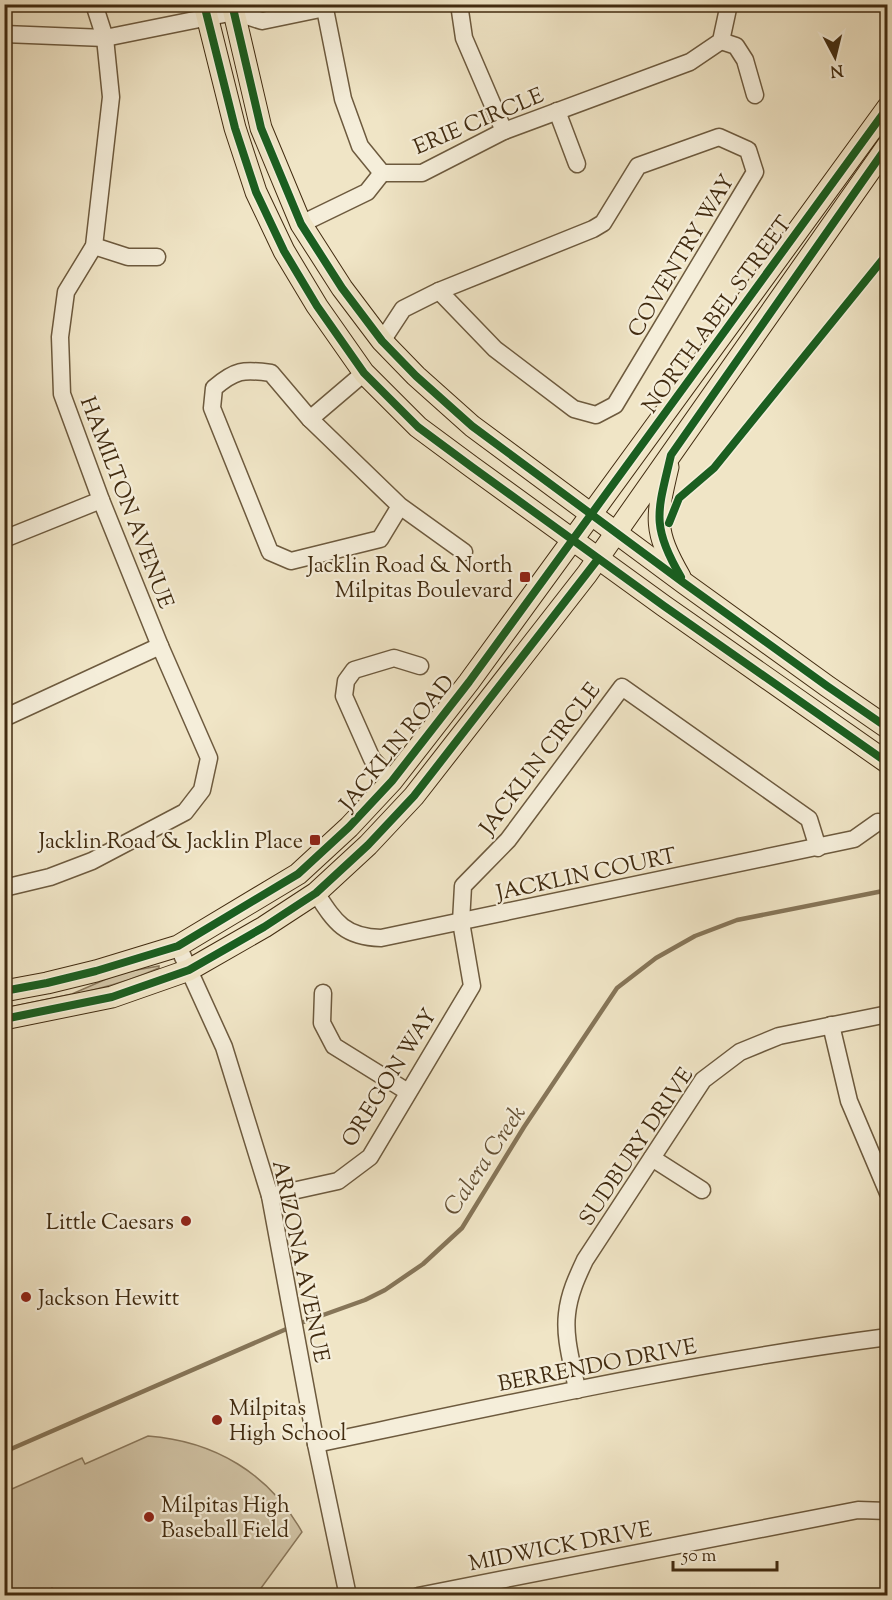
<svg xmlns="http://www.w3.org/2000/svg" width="892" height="1600" viewBox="0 0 892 1600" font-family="'Sorts Mill Goudy',serif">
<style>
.green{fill:#d2c5a7;stroke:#8a785c;stroke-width:1.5}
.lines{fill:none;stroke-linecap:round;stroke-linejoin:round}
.stream{stroke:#867558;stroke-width:4.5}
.minor-casing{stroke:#6d5a3e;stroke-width:19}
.major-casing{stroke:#412b10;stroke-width:23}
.minor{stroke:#f5eeda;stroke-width:16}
.major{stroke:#f0e5c6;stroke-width:21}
.cycleway-casing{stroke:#f5eeda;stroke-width:11}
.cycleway{stroke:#1b5e20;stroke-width:8}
.poi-dot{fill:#8f2418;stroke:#f5eeda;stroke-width:2}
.labels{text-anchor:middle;stroke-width:4.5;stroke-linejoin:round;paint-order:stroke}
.street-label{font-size:22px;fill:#412b10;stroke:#f5eeda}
.poi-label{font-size:22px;fill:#412b10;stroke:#f5eeda;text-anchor:end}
.water-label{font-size:24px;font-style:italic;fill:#645034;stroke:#f5eeda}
</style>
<rect width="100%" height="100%" fill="#f0e5c6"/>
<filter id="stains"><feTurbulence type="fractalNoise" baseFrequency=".00333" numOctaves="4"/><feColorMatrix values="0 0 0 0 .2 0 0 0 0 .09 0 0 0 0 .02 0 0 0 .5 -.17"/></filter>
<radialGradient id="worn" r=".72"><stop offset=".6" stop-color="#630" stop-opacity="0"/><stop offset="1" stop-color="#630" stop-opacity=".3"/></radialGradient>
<g class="green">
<path d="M159,966V968C110,990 57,998 5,1008L72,994L120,973Z"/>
<path d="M148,1436C214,1441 269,1473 302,1532L256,1595L58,1596L52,1588L43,1595H5V1492L82,1458L85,1464Z"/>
</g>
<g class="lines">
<g class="stream">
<polyline points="298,1324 365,1300 385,1290 423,1264 462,1228 524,1127 617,988 656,958 695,936 737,920 888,890"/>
<polyline points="4,1452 291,1327"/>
</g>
<defs>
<g id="minor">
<polyline points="324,4 343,99 360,146 382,173 422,173 504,131 690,62 721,41 729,4"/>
<polyline points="459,4 464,38 504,131"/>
<polyline points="4,34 105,38 234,12 262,21 325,8"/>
<polyline points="721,41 736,46 745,60 755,95"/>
<polyline points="557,111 577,164"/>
<polygon points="719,137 748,150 755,172 615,405 596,415 574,409 495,349 439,291 593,229 603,223 638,166"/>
<polyline points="301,224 367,192 382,173"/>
<polyline points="94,246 128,257 157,257"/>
<polyline points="382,341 403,309 439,291"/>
<polyline points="310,419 364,373"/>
<path d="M400,506L380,539L291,561L270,552L212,408L214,388C235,370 243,369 271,373L310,419L400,506L464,552"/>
<polyline points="4,539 101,500"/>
<polyline points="4,718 160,646"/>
<polyline points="392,781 372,759 344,696 346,681 354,670 394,658 420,666"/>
<polyline points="4,888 50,877 92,861 185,812 202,790 209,758 160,646 101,500 62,394 60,337 66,292 94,246 111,97 105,38 94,4"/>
<path d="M316,893C335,922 344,937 381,938L854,839L878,822"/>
<polyline points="178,946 224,1047 270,1196 316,1444 348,1596"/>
<polyline points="323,993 322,1023 334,1046 408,1092"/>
<polyline points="831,1025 849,1101 888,1193"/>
<polyline points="652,1158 702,1190"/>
<polyline points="270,1196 338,1181 370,1157 472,986 461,922 463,886 508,840 622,687 809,819 818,848"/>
<path d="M577,1390C573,1366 564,1339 567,1314C569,1294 577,1277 585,1260L703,1080L740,1052L779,1036L888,1014"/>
<path d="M316,1444C506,1404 695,1362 888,1337"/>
<polyline points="418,1596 858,1510 888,1511"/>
</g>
<g id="major">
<polyline points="204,4 235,128 256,192 284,251 317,306 364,373 418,427 472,467 664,606 888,763"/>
<polyline points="232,4 261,128 301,224 342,288 382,341 416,376 472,426 684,583 827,686 888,728"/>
<path d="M668,467C656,518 653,530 680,577"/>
<polyline points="4,991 47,983 96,971 178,946 298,874 349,827 392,781 469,682 888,107"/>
<polyline points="4,1019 112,997 189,970 264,927 316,893 368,845 414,796 587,574 888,145"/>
</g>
</defs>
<use href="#minor" class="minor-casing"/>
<use href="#major" class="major-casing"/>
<use href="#minor" class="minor"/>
<use href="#major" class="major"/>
<defs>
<g id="cycleway">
<polyline points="204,4 235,128 256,192 284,251 317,306 364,373 418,427 472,467 664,606 888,763"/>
<polyline points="232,4 261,128 301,224 342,288 382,341 416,376 472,426 684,583 827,686 888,728"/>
<polyline points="669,523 679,498 714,468 888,253"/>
<path d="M681,577C650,525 658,511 671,455L888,145"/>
<polyline points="4,991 47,983 96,971 178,946 298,874 349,827 392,781 469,682 888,107"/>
<polyline points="4,1019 112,997 189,970 264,927 316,893 368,845 414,796 598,559"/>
</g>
</defs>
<use href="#cycleway" class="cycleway-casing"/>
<use href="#cycleway" class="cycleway"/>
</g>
<g class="poi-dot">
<rect x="519" y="571" width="12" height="12" rx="3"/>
<rect x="309" y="834" width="12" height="12" rx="3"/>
<circle cx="186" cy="1221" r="6"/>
<circle cx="26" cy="1297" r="6"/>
<circle cx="217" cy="1420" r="6"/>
<circle cx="149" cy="1517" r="6"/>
</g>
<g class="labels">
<g class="street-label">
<text transform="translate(478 120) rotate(-23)" y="8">ERIE CIRCLE</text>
<text transform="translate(680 255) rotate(-59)" y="8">COVENTRY WAY</text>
<text transform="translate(716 314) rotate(-54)" y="8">NORTH ABEL STREET</text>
<text transform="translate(128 502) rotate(69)" y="8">HAMILTON AVENUE</text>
<text transform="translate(396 742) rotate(-51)" y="8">JACKLIN ROAD</text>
<text transform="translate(539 758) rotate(-53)" y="8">JACKLIN CIRCLE</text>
<text transform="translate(586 873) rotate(-12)" y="8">JACKLIN COURT</text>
<text transform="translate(388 1077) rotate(-58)" y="8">OREGON WAY</text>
<text transform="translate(635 1146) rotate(-56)" y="8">SUDBURY DRIVE</text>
<text transform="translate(302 1261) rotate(78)" y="8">ARIZONA AVENUE</text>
<text transform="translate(597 1364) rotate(-11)" y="8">BERRENDO DRIVE</text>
<text transform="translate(560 1545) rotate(-11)" y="8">MIDWICK DRIVE</text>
</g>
<g class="poi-label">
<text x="513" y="572">Jacklin Road &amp; North<tspan x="513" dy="25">Milpitas Boulevard</tspan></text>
<text x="303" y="848">Jacklin Road &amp; Jacklin Place</text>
<text x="174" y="1229">Little Caesars</text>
<text x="38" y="1305" text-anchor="start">Jackson Hewitt</text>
<text x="229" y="1415" text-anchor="start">Milpitas<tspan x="229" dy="25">High School</tspan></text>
<text x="161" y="1512" text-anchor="start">Milpitas High<tspan x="161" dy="25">Baseball Field</tspan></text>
</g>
<g class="water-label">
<text transform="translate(484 1160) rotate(-56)" y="8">Calera Creek</text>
</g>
</g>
<rect width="892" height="1600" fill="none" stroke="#f0e5c6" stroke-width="24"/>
<rect x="6" y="6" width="880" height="1588" fill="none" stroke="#412b10" stroke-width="3"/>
<rect x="12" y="12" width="868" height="1576" fill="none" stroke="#412b10" stroke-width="1.5"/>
<g transform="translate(835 57) rotate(173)" stroke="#f5eeda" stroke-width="4.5" paint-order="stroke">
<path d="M0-4.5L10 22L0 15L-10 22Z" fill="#412b10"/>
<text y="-9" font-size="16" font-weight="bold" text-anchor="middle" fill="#412b10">N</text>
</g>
<path d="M673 1561v9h104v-9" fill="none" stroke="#412b10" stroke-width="3"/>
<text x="682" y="1561" font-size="18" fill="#412b10" stroke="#f5eeda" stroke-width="4.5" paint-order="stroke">50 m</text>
<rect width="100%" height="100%" filter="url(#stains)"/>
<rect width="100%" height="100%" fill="url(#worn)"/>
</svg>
